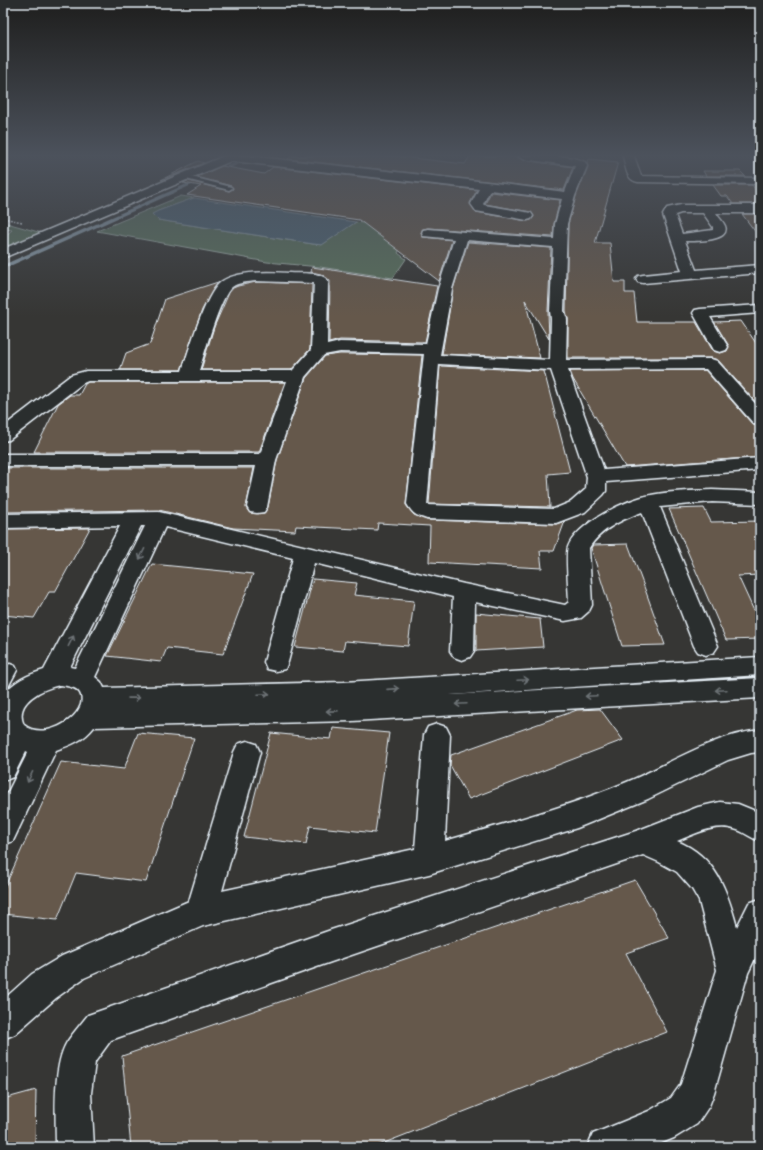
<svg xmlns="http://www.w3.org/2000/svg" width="763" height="1150" viewBox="0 0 763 1150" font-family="'Patrick Hand',sans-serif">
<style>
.green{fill:#5a705c;stroke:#a1b0aa}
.water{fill:#4d6472;stroke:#8b9ca8}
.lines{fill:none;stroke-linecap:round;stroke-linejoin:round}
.stream{fill:#8b9ca8;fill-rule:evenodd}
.building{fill:#65584c;stroke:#e8f1f8}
.lane-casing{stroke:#e8f1f8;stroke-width:3}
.street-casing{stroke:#e8f1f8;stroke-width:3}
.primary-casing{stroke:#e8f1f8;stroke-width:3}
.path{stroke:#e8f1f8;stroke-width:1.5;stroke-dasharray:2 1.5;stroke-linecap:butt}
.lane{fill:#2a2d2e;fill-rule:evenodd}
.street{fill:#2a2d2e;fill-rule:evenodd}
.primary{fill:#2a2d2e;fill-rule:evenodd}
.oneway{stroke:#6c7275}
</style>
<rect width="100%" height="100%" fill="#363634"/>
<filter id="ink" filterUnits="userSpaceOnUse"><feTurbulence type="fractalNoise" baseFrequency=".025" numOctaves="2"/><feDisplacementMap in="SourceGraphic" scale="8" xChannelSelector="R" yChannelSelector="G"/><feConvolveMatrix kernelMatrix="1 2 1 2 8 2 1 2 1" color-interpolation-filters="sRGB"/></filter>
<g filter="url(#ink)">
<g class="green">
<polygon points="181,196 194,198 158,211 158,220 313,244 322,244 356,222 410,230 398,253 406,259 393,278 320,267 267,262 97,231"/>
<polygon points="3,222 42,233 3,249 3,238 12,230 3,229"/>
</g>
<polygon class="water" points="194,198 356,222 322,245 313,244 158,220 152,214 158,211"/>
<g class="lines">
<polygon class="stream" points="250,156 257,156 3,269 3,265"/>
</g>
<g class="building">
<polygon points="291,156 395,156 465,164 470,156 515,156 523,160 573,167 564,190 288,159"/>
<polygon points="589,159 618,162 595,243 610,243 614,282 625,282 625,293 634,293 637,322 696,322 713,351 720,353 727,351 729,346 714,322 741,321 760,349 760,407 718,360 711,358 568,358 568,319 566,311 568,224 576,196 588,167 587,163"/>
<polygon points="198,161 204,163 161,180"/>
<polygon points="222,166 264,174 273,167 477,190 470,203 476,212 527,221 531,220 534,217 531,212 485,204 491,192 560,200 554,224 553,237 428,228 423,229 421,233 423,237 452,240 439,281 359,220 187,195 201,186 183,183 188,181 229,191 233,189 231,186 197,177"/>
<polygon points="703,171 740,171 745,176 706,176"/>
<polygon points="713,185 752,185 760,196 760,204 733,204 727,196 721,196"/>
<polygon points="742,214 760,214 760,238"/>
<polygon points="468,242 551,248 548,311 549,339 525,300 540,358 442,354 453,289"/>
<polygon points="312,267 437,286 425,342 340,340 329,343 330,281 321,274 311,272"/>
<polygon points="218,282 219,282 214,288 202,310 181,370 120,370 126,353 150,344 165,299"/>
<polygon points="256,282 312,284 310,349 291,370 201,370 214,327 229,293 233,288 238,286"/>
<polygon points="340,354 422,355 406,505 414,515 427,520 556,524 565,521 554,551 540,551 542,568 429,562 430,526 378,523 377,530 296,526 295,531 233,528 159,510 3,512 3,468 254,468 246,508 250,513 264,513 268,507 277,460 306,378 325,356"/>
<polygon points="440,366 544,371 570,472 548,474 550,507 429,504"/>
<polygon points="705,370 753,425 760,426 760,457 625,467 573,379 570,371"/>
<polygon points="88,382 285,382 259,452 34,452 58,404 70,395 79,395 85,384"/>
<polygon points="704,508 711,522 760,521 760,575 738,576 760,624 760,639 726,640 669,509"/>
<polygon points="90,528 55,592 49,592 34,618 3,615 3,529"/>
<polygon points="628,544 646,592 665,645 622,646 591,548 593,545"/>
<polygon points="152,564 253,574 223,654 167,648 161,662 107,656"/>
<polygon points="313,579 357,583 354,595 414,601 408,646 345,641 343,651 295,647"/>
<polygon points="476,613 540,619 543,647 476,651"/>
<polygon points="600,709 623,740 469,799 450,765 451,755 577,710"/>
<polygon points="333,728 389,733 375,833 310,826 306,844 244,837 271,733 331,739"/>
<polygon points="138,733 194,738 146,882 76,873 57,920 3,914 3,891 61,762 124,769"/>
<polygon points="635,880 669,938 626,953 667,1032 374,1147 131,1147 122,1056"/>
<polygon points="36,1090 35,1147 3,1147 3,1099"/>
</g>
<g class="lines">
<defs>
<g id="lane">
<polygon points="184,175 231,187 232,188 229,190 182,178 182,176"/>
<polygon points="10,664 15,666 17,670 8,687 3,689 3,669 5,666"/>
</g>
<g id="street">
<path d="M228,156H248L487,182L565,192L575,166L523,159L518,156C537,156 567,153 585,162L587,166L575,196L567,224L564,311L567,319L566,360L711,359L717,361L760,409V425L754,424L706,369L568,370L604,470L760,458V470L606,482V491L603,495L585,512L556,523L427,519C415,515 413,514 407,504L424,354L340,352L324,355L305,377L276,460L267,507L264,512L257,513L250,512L247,507L256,466H3V454H260L287,381H88L83,383L9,440L3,441V427L71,375L86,371H182C189,351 205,294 221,282C237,270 272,272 290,273C301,274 321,271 328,281L327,345L340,342L426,344L438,289L454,239L423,236L422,233L423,230L428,229L554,239L555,224L562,199L490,190L483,204L484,205L531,213L533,216L531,219L527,220L476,211L471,204L479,189L232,161L228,160L227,158ZM467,240L553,247L550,311L551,319L550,360L440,355L452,289ZM256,281L314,283L311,350L292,371H199C204,355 220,296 232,287C239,282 248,282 256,281ZM439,364L551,370L587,477L586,489L571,502L554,509L427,505Z"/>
<path d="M623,156H634L641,176L760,178V184L638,182C626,180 626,167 623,156Z"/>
<path d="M681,205H760V213H716C718,217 723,221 725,226C731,242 694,241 685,241L696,270L760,265V273L643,283L638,282L636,279L638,276L643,275L682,271L663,215L667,208ZM681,213H703L713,227V230L682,234L675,215Z"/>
<polygon points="760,305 760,313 710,317 728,347 726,350 720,352 714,350 693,313 695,310 700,309"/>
<path d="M712,490L760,492V504L712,502L660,507L718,646L714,652L706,655L698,652L694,646L642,512C621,520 601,529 589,548L592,605L589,611L581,618L565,621L475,602L474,651L470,657L462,660L454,657L450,651L453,597L314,563L288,662L285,669L276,671L267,669L264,662L293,558L165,527L95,677L101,682L104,688L344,682L760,657V675L450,695L760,678V698L352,721L94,727C84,740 71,745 56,750L13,841L3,845V802L28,752L26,751L13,777L3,781V743L5,740L3,737V696C13,681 28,675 44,670L120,526L3,528V514L159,512L464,584L565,605L569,602C569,592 565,554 568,547C577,523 627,499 651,495C671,491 692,491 712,490ZM141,526H145L75,668L70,667ZM61,685C67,686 77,687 80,693C91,713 46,743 24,725C13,702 43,688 61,685Z"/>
<path d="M437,724L446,727L450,735L445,841C506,823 568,807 627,782C670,764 713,735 760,730V752L751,753L728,760L648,799L577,828L429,874L203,926L84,978L56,998L15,1034L3,1039V1000L32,974L62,956L189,901L234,752L238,744L247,741L256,744L260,752L222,891L415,849L424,735L428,727Z"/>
<path d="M720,802L738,804L760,813V841C751,838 743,831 734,829C716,823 694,834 677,841C716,857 727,890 737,927L749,903L760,899V948L748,973L714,1093L709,1106L697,1124L674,1138L652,1147H587L593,1134L649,1111L671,1098L681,1084L717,970L699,901L692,889L677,872L659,862L643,855L331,962L111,1040L95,1062L91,1093L94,1147H56C56,1118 52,1067 67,1042C73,1033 81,1024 88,1015L331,930L639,830L698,807Z"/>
</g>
<polygon id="primary" points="224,156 239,156 238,158 3,258 3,249"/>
</defs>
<use href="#lane" class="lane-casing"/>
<use href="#street" class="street-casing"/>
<use href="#primary" class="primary-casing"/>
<polyline class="path" points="3,218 22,222"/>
<use href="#lane" class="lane"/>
<use href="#street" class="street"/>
<use href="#primary" class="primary"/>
</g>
<defs><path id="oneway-shaft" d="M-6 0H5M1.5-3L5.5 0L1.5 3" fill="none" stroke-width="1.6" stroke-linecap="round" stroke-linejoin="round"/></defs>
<g class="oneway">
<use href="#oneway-shaft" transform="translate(142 554) rotate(116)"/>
<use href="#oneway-shaft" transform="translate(71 641) rotate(-63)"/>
<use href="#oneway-shaft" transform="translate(523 680) rotate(-3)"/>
<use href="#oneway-shaft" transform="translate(393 689) rotate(-4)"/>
<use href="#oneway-shaft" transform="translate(721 690) rotate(177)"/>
<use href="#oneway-shaft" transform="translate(264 694) rotate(-2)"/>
<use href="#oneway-shaft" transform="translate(591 696) rotate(177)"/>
<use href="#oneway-shaft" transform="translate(134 698) rotate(-1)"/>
<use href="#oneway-shaft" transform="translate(461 704) rotate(177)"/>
<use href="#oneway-shaft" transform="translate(332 711) rotate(179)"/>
<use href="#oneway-shaft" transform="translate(30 777) rotate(116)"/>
</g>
</g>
<linearGradient id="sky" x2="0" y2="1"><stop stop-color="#1e1e1d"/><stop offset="0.49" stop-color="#4c525c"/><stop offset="1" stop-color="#4c525c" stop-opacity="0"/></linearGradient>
<rect width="763" height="317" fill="url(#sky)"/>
<rect width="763" height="1150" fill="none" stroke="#2a2d2e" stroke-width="16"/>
<rect x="8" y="8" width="747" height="1134" fill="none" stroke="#e8f1f8" stroke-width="1.5" filter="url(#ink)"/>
</svg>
